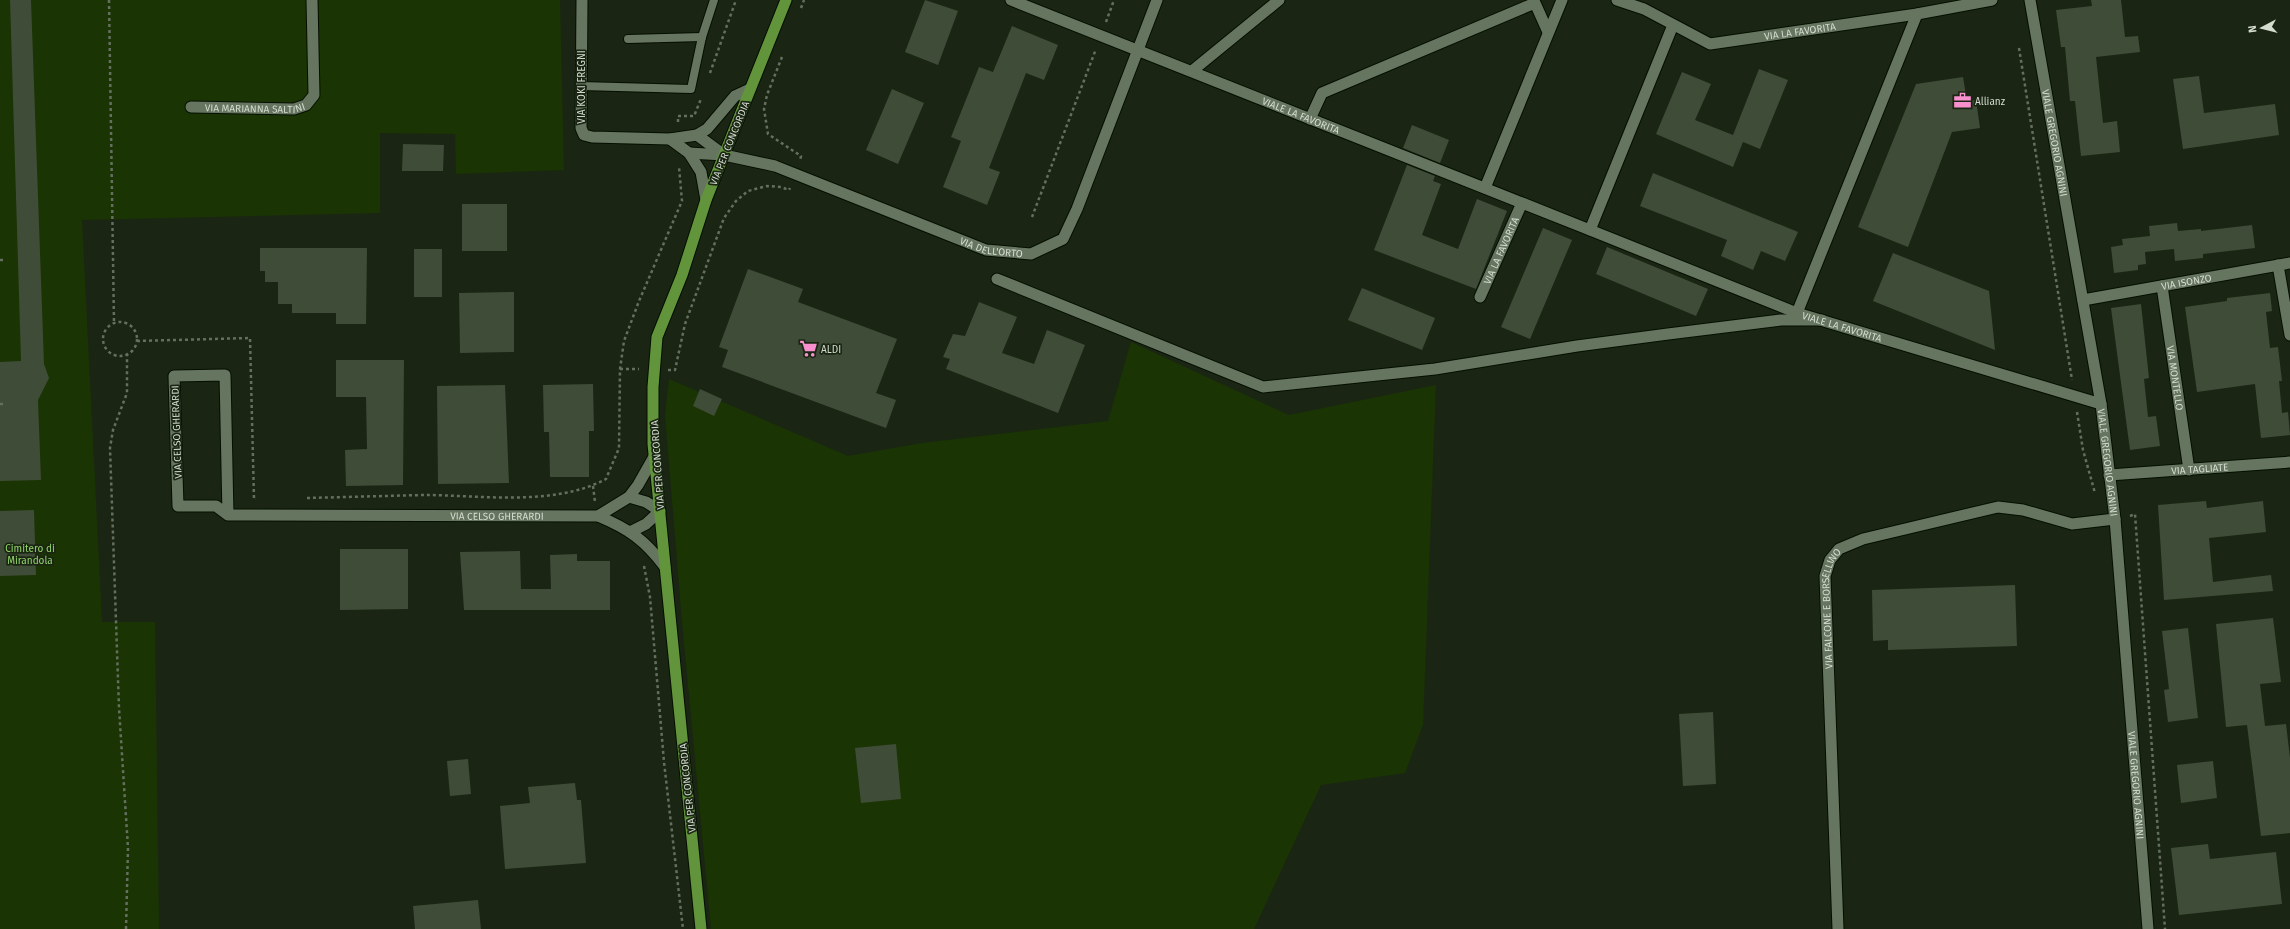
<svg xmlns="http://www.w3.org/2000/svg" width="2290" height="929" viewBox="0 0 2290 929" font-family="'Fira Sans',sans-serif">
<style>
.green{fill:#1a3404}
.building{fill:#3f4c37}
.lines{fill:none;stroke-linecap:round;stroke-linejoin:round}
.service-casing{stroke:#050f01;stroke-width:10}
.minor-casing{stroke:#050f01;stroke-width:13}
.secondary-casing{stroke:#050f01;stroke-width:13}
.primary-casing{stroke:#050f01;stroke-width:13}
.path{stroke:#646f5f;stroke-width:2.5;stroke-dasharray:3 3;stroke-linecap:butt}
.service{stroke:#66755f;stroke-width:8}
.minor{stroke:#66755f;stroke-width:11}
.secondary{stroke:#66755f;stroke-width:11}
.primary{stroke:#62943c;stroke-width:11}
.labels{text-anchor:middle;stroke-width:3.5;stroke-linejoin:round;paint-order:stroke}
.street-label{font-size:10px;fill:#d4dcd0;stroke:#1a2613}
.poi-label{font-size:10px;fill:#d4dcd0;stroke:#1a2613;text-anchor:start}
.park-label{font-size:10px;fill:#94d56d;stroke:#1a2613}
</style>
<rect width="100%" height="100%" fill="#1a2613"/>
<g class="green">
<polygon points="0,0 560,0 564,170 456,174 455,134 380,133 380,213 82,220 102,622 155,622 159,929 0,929"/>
<polygon points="1131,342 1289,415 1436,385 1423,725 1405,773 1321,785 1254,929 711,929 682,621 665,415 669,379 848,456 922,443 1108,421"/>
</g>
<g class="building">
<polygon points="10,0 31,0 44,364 49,378 38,400 41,480 0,481 0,362 21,361"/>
<polygon points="925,0 958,11 938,65 905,52"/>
<polygon points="2091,0 2121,0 2125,37 2138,36 2140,52 2096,57 2103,123 2117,121 2120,152 2081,156 2075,101 2070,101 2065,47 2061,47 2056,10 2092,6"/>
<polygon points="1012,26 1058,45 1044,80 1026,73 989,168 1000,172 987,205 943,187 961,141 951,137 979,67 993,72"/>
<polygon points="1759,69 1788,80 1760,149 1743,142 1733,167 1656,134 1682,72 1711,84 1695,120 1733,135"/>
<polygon points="2199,76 2204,113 2275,104 2279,135 2183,149 2173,79"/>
<polygon points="1963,77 1967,101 1976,100 1980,128 1952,132 1908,247 1858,227 1916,84"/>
<polygon points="892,89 924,103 898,164 866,150"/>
<polygon points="1412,125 1449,140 1440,163 1403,148"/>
<polygon points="403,144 444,145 443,171 402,171"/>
<polygon points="1407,165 1435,176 1433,181 1441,184 1422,235 1458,249 1477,199 1507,211 1476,289 1374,250"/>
<polygon points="1653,173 1798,232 1785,261 1761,251 1753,270 1721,256 1727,240 1640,206"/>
<rect x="462" y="204" width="45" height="47"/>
<polygon points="2177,223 2178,231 2201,229 2201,231 2252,225 2255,248 2203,254 2203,258 2175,261 2174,249 2145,252 2146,264 2138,265 2138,270 2114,273 2111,247 2123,245 2122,239 2150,236 2149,226"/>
<polygon points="1543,228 1572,240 1530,339 1501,327"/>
<polygon points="1607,247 1708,289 1696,316 1596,274"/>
<polygon points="260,248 367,248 366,324 336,324 336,313 292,313 292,304 278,304 278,282 265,282 265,271 260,271"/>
<rect x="414" y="249" width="28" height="48"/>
<polygon points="1893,253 1989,291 1995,350 1873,301"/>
<polygon points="748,269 803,289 798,302 897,339 876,393 896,400 886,428 722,367 728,350 719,347"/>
<polygon points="1362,288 1435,318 1422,350 1348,320"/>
<polygon points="514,292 514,352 460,353 459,293"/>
<polygon points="2270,293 2272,311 2266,312 2270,348 2278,347 2282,381 2279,381 2282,413 2288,412 2290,435 2261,438 2255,384 2197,392 2185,307 2227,301 2227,298"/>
<polygon points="979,302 1017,317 1002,353 1034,364 1047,330 1085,345 1058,413 946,369 950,359 943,357 953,334 965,336"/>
<polygon points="2141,304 2149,378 2144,379 2148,417 2156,416 2160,446 2130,450 2111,308"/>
<polygon points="336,360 404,360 403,485 346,486 345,450 367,449 366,397 336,397"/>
<polygon points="593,384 594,431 589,431 589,477 550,477 549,432 544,432 543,385"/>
<polygon points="505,385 509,483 438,484 437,386"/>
<polygon points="700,389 722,399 714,416 693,406"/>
<polygon points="2206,501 2207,508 2263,501 2266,532 2209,538 2213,582 2271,575 2273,591 2164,600 2158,505"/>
<polygon points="34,510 36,575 0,576 0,511"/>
<polygon points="340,549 408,549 408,609 340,610"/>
<polygon points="520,551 521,589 551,589 550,555 577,554 577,561 610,561 610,610 464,610 460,552"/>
<polygon points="2015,585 2017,646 1888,650 1888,640 1873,641 1872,590"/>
<polygon points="2273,618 2281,682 2260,684 2265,726 2286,724 2290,758 2290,833 2261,836 2247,725 2226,727 2216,624"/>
<polygon points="2188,628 2198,718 2168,722 2164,690 2169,689 2162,631"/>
<polygon points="1713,712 1716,784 1683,786 1679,714"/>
<polygon points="896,744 901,799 861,803 855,748"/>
<polygon points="468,759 471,794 450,796 447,761"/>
<polygon points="2213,761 2217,798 2181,803 2177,765"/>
<polygon points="575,783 577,800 581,800 586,863 505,869 500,806 530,803 528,787"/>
<polygon points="2208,844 2210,859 2276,852 2282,904 2179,915 2171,848"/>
<polygon points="478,900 481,929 415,929 413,906"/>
</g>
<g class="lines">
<defs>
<g id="service">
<polyline points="628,39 702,37"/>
<polyline points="581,86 691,89 702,37 714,0"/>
</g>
<g id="minor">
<polyline points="582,0 581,128 584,135 592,137 670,139 697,135 707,129 735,96 750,89"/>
<path id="s1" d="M1011,0L1590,230L1673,25"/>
<path id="s2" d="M1617,0L1644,9L1710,44L1917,14L1992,0"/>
<polyline points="1192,71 1279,0"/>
<path id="s3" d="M191,107L294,109L306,105L314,95L312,0"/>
<polyline points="1310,119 1322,93 1535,3 1548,32"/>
<polyline points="697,135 724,155"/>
<polyline points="670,139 689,153 701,172 706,200"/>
<path id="s4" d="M689,153L724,155L775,166L986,250L1031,254L1063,239L1077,209L1157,0"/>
<polyline points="1485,188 1562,0"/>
<path id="s5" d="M1590,230L1797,313L2101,404"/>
<polyline points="2278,265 2290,335"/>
<polyline points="997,279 1263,387 1435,369 1577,346 1668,334 1781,320 1822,320"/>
<path id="s6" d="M2162,286L2189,470"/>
<path id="s7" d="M1480,297L1522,203"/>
<path id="s8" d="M2083,300L2290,263"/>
<polyline points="1797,313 1917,14"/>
<path id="s9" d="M2109,475L2290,462"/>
<polyline points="629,497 646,502 660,511 646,524 630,532"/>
<path id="s10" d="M228,515L216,506H178L174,376L225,375L228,515L598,516C629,529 645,540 665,567"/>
<polyline points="598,516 629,497 638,485 655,455"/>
<path id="s11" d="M1838,929L1825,576L1830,560L1839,549L1863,539L1998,507L2023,510L2072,524L2115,519"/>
</g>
<g id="secondary">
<path id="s12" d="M2030,0L2101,404L2115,519L2148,929"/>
</g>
<polyline id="primary" points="701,929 653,444 653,387 657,337 682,275 706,200 786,0"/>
</defs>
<use href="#service" class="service-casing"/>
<use href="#minor" class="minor-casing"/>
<use href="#secondary" class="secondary-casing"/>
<use href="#primary" class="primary-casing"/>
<g class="path">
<polyline points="109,0 114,323"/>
<polyline points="801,8 804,0"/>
<polyline points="1106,22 1114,0"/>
<polyline points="2019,48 2072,380"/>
<polyline points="782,57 767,95 764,109 768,134 801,156 800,161"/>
<polyline points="710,73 736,0"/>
<polyline points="678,122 678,116 694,116 701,99"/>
<polyline points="1032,217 1096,49"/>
<polyline points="0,260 3,260"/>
<circle cx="120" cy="339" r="17"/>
<polyline points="137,341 250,338 254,499 256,499"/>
<polyline points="620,369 639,369"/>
<polyline points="668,370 675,370 685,324 724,218 736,201 748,191 767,186 781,187 789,190 790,188"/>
<polyline points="0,404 5,404"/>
<polyline points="2077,412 2083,450 2095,493"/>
<polyline points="593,486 595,502"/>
<path d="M307,498C345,497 384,496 423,495C481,495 553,507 606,479L619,448L620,369L624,341L639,301L682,201L679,167"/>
<polyline points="2130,516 2135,514 2165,929"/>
<polyline points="644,566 650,597 664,762 683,929"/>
<polyline points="126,929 128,848 119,708 110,448 113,430 127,393 127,354"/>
</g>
<use href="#service" class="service"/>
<use href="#minor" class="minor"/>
<use href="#secondary" class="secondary"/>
<use href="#primary" class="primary"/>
</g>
<defs>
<symbol id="office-bare" viewBox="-9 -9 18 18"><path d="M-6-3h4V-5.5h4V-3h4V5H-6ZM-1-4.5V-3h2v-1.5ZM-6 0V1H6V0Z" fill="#f790cd" stroke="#1a2613" stroke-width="2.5" paint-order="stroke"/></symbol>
<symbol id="supermarket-bare" viewBox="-9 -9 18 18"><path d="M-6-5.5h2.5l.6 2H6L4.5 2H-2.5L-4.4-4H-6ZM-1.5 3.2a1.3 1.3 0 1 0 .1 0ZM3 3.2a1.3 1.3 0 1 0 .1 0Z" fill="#f790cd" stroke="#1a2613" stroke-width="2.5" paint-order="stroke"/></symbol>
</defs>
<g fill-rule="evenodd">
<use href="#office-bare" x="1950" y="88" width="25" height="25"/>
<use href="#supermarket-bare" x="796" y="336" width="25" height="25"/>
</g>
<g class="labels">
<g class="street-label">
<text dy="4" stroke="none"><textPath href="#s2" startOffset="194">VIA LA FAVORITA</textPath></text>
<text transform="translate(581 87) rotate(-90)" y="4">VIA KOKI FREGNI</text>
<text dy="4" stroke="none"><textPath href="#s3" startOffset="64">VIA MARIANNA SALTINI</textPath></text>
<text dy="4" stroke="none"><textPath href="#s1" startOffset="312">VIALE LA FAVORITA</textPath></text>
<text dy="4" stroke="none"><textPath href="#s12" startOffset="145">VIALE GREGORIO AGNINI</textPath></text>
<text transform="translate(729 143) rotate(-68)" y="4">VIA PER CONCORDIA</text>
<text dy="4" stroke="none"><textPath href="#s4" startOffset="319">VIA DELL'ORTO</textPath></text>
<text dy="4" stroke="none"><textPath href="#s7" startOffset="51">VIA LA FAVORITA</textPath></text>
<text dy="4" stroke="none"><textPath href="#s8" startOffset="105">VIA ISONZO</textPath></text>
<text dy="4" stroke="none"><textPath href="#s5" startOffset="270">VIALE LA FAVORITA</textPath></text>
<text dy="4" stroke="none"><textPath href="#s6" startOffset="93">VIA MONTELLO</textPath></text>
<text transform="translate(176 432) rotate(-92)" y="4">VIA CELSO GHERARDI</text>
<text dy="4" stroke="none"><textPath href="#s12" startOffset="469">VIALE GREGORIO AGNINI</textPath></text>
<text transform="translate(657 465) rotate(-94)" y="4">VIA PER CONCORDIA</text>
<text dy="4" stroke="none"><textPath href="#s9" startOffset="91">VIA TAGLIATE</textPath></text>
<text dy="4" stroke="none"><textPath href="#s10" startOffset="643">VIA CELSO GHERARDI</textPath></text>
<text dy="4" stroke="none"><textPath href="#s11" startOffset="322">VIA FALCONE E BORSELLINO</textPath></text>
<text dy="4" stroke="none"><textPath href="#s12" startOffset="793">VIALE GREGORIO AGNINI</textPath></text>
<text transform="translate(687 788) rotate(-96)" y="4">VIA PER CONCORDIA</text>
</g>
<g class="poi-label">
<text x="1975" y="105">Allianz</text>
<text x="821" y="353">ALDI</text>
</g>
<g class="park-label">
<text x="30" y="552">Cimitero di<tspan x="30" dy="12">Mirandola</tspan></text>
</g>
</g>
<g transform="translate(2262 28) rotate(263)" stroke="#1a2613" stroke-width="3" paint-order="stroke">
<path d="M0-3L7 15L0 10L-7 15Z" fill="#d4dcd0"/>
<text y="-6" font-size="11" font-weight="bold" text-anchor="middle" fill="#d4dcd0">N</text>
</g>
</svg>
